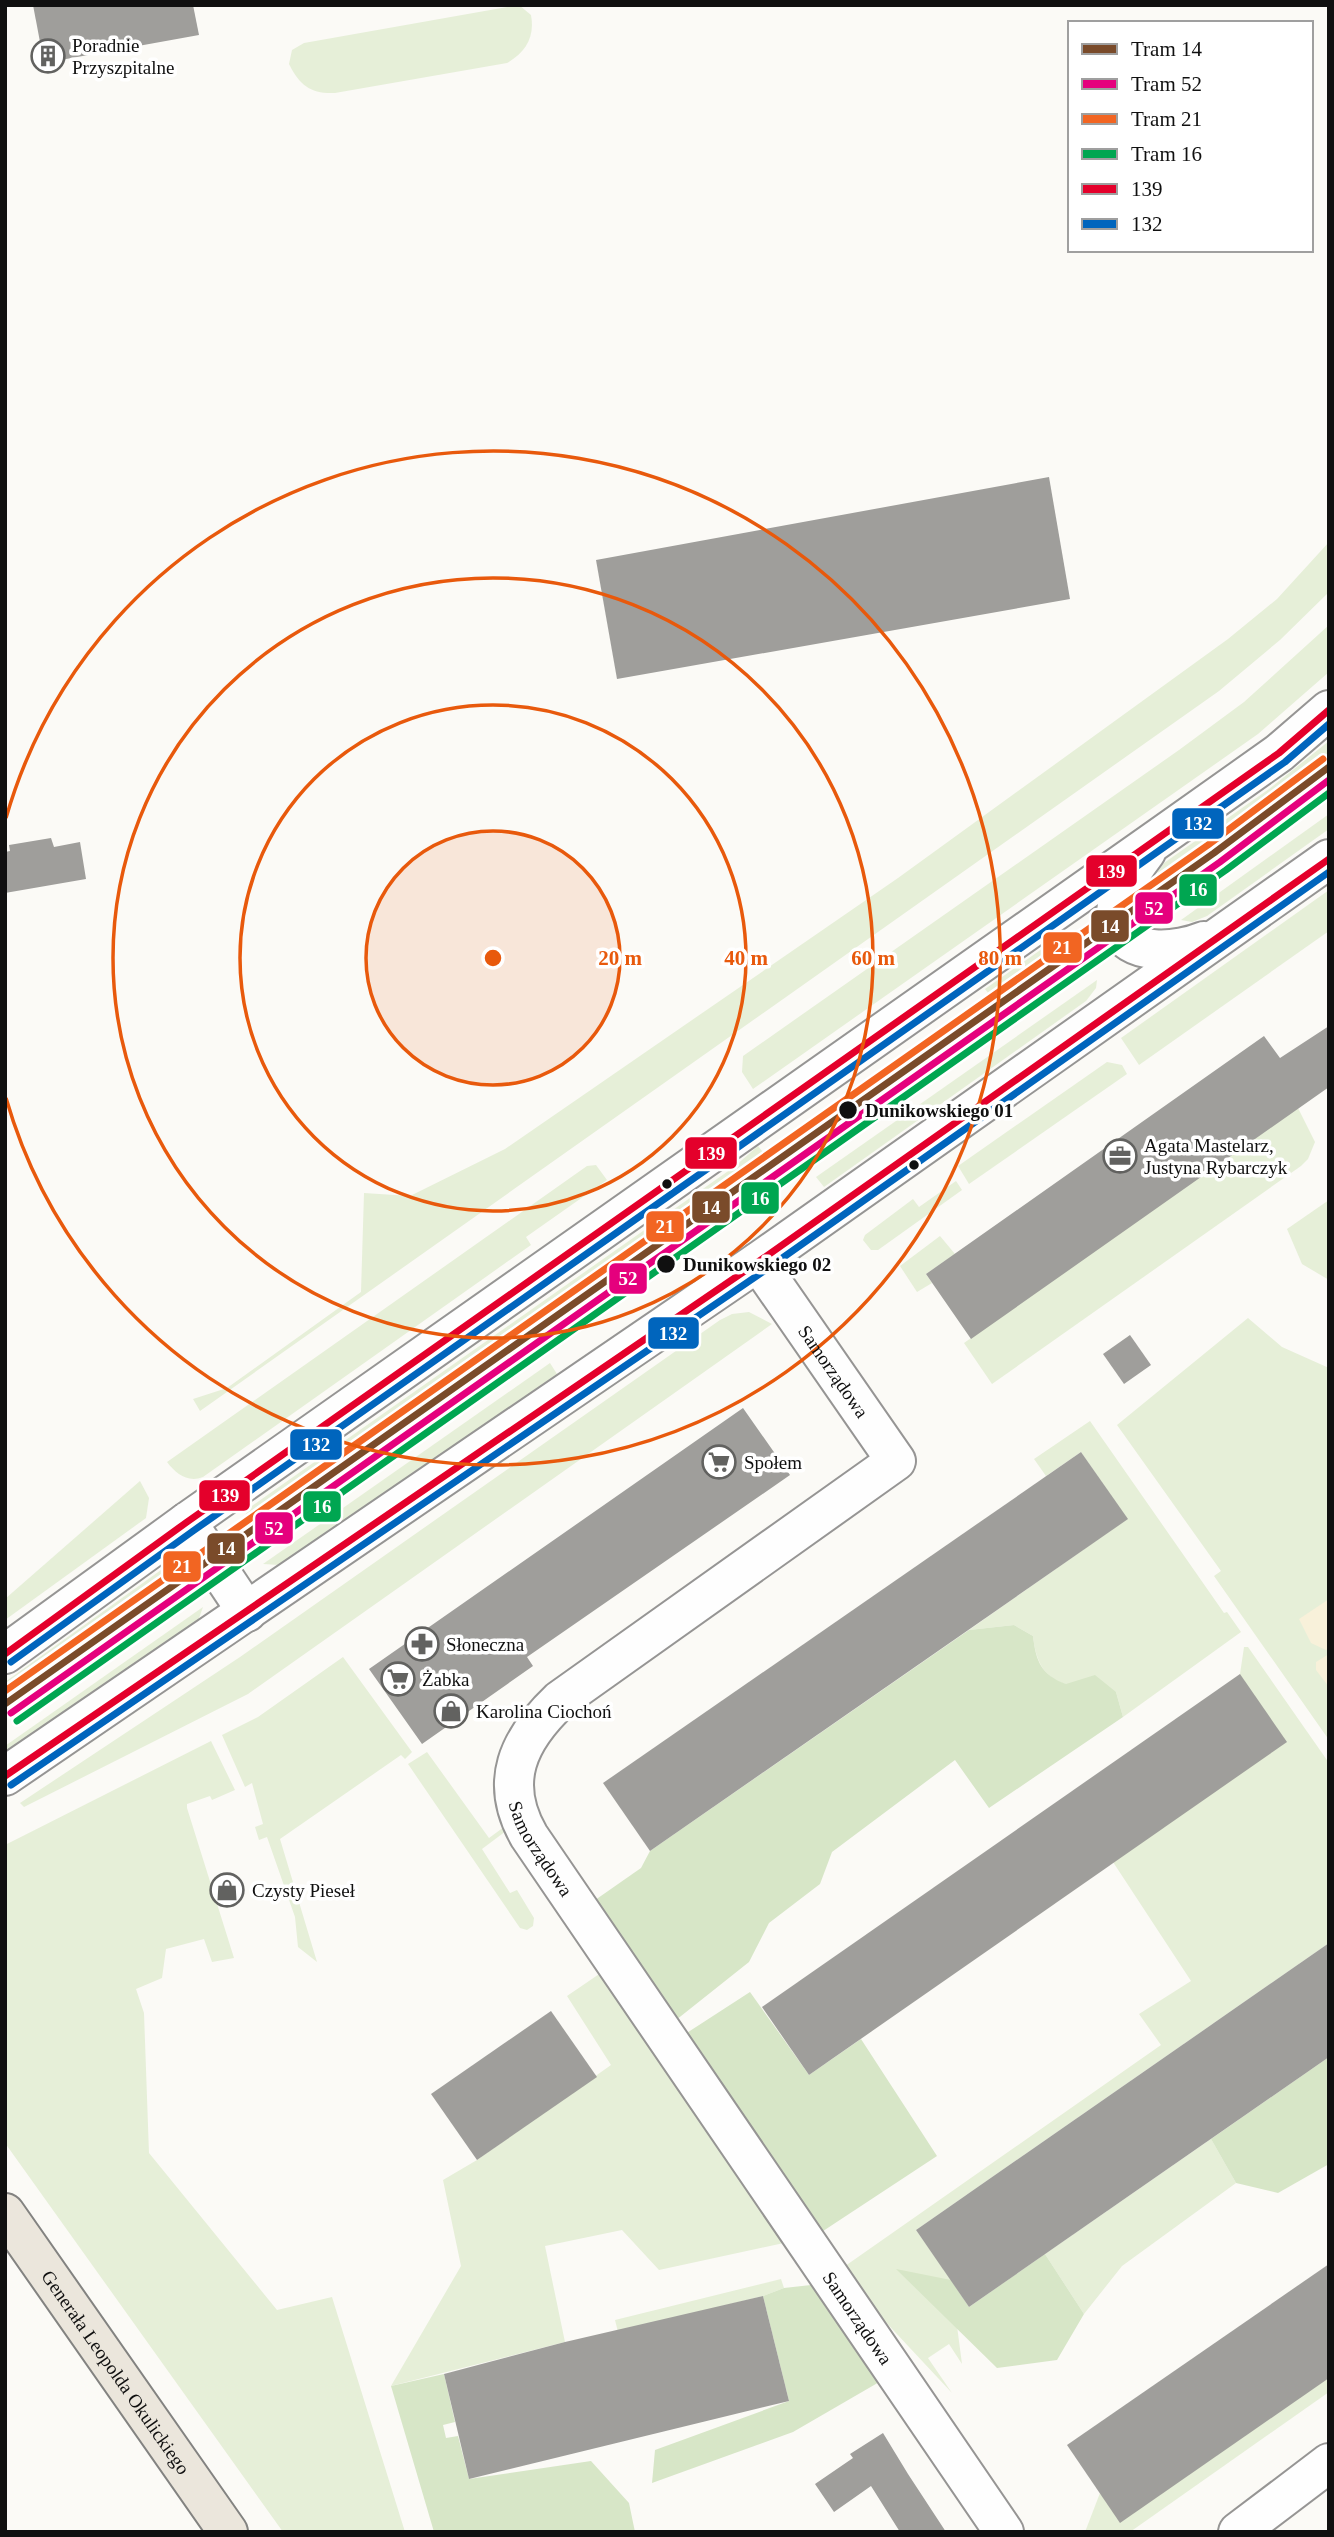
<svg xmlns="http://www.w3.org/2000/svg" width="1334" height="2537" viewBox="0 0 1334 2537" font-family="'Times New Roman',serif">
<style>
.green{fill:#e6efd8}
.forest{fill:#d7e6c7}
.sand{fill:#f8f1da}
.building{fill:#9f9e9b}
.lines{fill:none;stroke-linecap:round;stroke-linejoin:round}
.minor-casing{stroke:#969594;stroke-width:42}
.major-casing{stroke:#838381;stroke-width:42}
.minor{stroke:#fefefe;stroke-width:38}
.major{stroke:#ebe6dc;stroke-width:38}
.bus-1-casing{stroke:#fff;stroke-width:12}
.bus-2-casing{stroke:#fff;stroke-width:12}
.bus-1{stroke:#e4002b;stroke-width:7}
.bus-2{stroke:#0065bd;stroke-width:7}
.tram-1-casing{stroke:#fff;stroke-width:12}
.tram-2-casing{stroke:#fff;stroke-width:12}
.tram-3-casing{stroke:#fff;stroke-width:12}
.tram-4-casing{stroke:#fff;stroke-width:12}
.tram-1{stroke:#7a4b2a;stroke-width:7}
.tram-2{stroke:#e5007d;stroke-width:7}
.tram-3{stroke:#f26522;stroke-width:7}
.tram-4{stroke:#00a651;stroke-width:7}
.ring{fill:none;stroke:#e8590c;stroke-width:3.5}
.stop-dot{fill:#101010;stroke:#fff;stroke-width:2.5}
.labels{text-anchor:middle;stroke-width:7;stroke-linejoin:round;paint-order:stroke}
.poi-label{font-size:19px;fill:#101010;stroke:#fff;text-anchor:start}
.stop-label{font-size:19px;font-weight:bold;fill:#101010;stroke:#fff;text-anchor:start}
.street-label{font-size:19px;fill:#101010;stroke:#fff}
.centre{fill:#e8590c;stroke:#fff;stroke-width:3.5}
.ring-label{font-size:21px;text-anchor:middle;font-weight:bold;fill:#e8590c;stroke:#fff;stroke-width:7;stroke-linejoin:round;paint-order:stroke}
.line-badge{stroke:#fff;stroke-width:2.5}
.badge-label{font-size:19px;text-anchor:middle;font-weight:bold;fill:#fff}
</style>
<rect width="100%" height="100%" fill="#fbfaf6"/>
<g class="green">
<path d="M519,5L531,15C535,37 526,52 507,63L335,93C311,94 300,86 289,64L292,50L304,43Z"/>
<polygon points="1329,542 1329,592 1280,640 1219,691 200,1411 193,1399 227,1388 361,1292 364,1193 410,1196 505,1149 898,878 1228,639 1277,599"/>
<polygon points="1329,625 1329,672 1258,734 753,1089 742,1072 743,1056 1179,750 1244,702"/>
<polygon points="1329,741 1329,753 1155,883 1158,871 1164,863 1269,789"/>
<polygon points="1329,814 1329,829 1207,916 1192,922 1181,920"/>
<polygon points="1329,890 1329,931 1139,1065 1121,1038"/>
<polygon points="1058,942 1071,943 992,998 985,989 1046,946"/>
<polygon points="1097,980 1096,988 1086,1001 824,1187 816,1177"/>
<polygon points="1107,1062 1122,1065 1127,1074 969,1184 958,1166"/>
<polygon points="1298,1108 1315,1142 1308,1159 1301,1166 992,1384 964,1343"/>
<polygon points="758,1146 766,1156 240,1526 249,1508 734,1167"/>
<path d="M596,1165L607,1180L526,1237L531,1245L203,1477C188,1483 176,1474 167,1462L587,1166Z"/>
<polygon points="956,1181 962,1190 878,1250 871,1250 863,1240 865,1235 913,1199 919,1207"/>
<polygon points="1329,1200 1329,1280 1302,1264 1287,1229"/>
<polygon points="940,1236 955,1254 926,1274 932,1283 917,1292 900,1266"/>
<polygon points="749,1312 772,1324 248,1694 24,1807 20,1803 240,1657 720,1320 732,1314"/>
<polygon points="1248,1318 1282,1347 1329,1368 1329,1740 1214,1576 1221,1571 1117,1425"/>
<polygon points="550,1363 557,1374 289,1560 279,1565 263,1564"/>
<path d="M1090,1421L1224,1613L1227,1612L1241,1632L1123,1717L1116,1692C1070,1685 1039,1691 1033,1636L1014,1625L969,1630L1127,1519L1081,1452L1046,1476L1034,1459Z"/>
<polygon points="140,1481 149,1498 146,1518 5,1620 5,1599"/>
<polygon points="161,1570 176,1570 5,1690 5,1682"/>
<polygon points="203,1607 198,1621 5,1753 5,1746"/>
<polygon points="1244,1647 1248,1647 1329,1763 1329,1943 916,2230 951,2280 962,2364 949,2344 928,2358 952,2393 838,2271 1161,2045 1139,2014 1191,1981 1113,1862 1240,1674"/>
<polygon points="343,1657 412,1752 405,1759 401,1755 280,1839 317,1962 298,1947 295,1917 267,1837 259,1840 255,1827 263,1824 252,1783 245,1787 222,1735 258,1717"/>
<polygon points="211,1741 235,1790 212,1800 210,1796 187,1804 187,1808 234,1958 212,1962 204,1939 166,1949 162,1978 136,1989 144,2013 149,2153 277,2310 332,2297 405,2532 283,2532 5,2143 5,1845"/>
<polygon points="427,1752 489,1838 504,1827 506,1831 482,1849 510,1893 517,1890 534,1918 533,1926 527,1930 520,1928 408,1764"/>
<polygon points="608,1968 793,2241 659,2270 622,2230 545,2246 565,2342 391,2386 461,2266 443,2180 477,2160 611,2065 567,1996"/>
<polygon points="1211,2139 1236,2183 1122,2266 1084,2314 1045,2254"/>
<polygon points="781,2279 784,2288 763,2296 618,2332 615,2320"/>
<polygon points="1329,2378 1329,2392 1130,2532 1085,2532 1100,2493"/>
</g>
<g class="forest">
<path d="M1014,1625L1033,1636C1036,1661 1041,1675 1066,1684L1095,1675L1116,1692L1123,1717L989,1808L955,1760L832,1852L820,1884L769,1923L749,1962L671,2024L588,1905L641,1868L650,1851L969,1630Z"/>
<polygon points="750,1992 809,2075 861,2039 937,2156 814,2237 679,2038"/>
<polygon points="1329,2057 1329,2164 1278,2193 1236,2183 1211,2139"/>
<polygon points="1045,2254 1084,2314 1057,2360 997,2368 896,2269 951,2280 969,2307"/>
<polygon points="820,2284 881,2381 793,2432 652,2483 655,2450 789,2401 763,2296 784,2288"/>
<polygon points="444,2374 455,2422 443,2425 446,2438 458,2436 469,2479 591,2461 629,2503 635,2532 434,2532 391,2386"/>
</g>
<g class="sand">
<polygon points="1329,1599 1329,1648 1326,1650 1311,1643 1299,1619"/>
<polygon points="1329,1654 1329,1687 1316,1670 1316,1662"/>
</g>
<g class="building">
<polygon points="33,5 193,5 199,35 44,63"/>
<polygon points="1049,477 1070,599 617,679 596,560"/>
<polygon points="51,838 54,847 80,842 86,879 5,893 5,852 10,851 9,845"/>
<polygon points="1329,1026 1329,1087 971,1339 926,1274 1264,1036 1280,1058"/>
<polygon points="1130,1335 1151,1365 1124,1384 1103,1354"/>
<polygon points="743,1408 790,1475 527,1657 533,1666 422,1744 369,1669"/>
<polygon points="1081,1452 1128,1519 650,1851 603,1783"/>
<polygon points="1240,1674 1287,1742 809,2075 762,2007"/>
<polygon points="1329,1943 1329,2057 969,2307 916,2230"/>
<polygon points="551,2011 597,2077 477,2160 431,2094"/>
<polygon points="1329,2264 1329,2378 1120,2523 1067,2445"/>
<polygon points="763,2296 789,2401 469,2479 444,2374 565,2342"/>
<polygon points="883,2433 908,2474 946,2532 900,2532 871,2486 834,2512 815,2484 853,2458 850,2454"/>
</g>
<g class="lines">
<defs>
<g id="minor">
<path d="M1146,852C1133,869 1111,900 1117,923C1126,959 1180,951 1204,941"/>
<path id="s1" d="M758,1262L896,1461L560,1700C518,1740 498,1782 529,1836L1004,2532"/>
<polyline points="187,1522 247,1612"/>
<polyline points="5,1654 187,1522 1159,838 1279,753 1329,710"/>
<polyline points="5,1776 758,1262 1329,859"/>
<polyline points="1238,2532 1329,2463"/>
</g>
<g id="major">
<path id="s2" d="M5,2213L228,2532"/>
</g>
</defs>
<use href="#minor" class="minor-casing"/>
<use href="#major" class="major-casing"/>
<use href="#minor" class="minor"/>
<use href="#major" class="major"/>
<defs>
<g id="bus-1">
<polyline points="5,1654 187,1522 1279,753 1329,710"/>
<polyline points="5,1776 758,1262 1329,859"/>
</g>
<g id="bus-2">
<polyline points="11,1662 193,1531 1285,762 1329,724"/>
<polyline points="11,1785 764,1271 1329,872"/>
</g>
</defs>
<use href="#bus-1" class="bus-1-casing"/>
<use href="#bus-2" class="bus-2-casing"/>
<use href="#bus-1" class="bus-1"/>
<use href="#bus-2" class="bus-2"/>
<defs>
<polyline id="tram-1" points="5,1704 1214,853 1329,767"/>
<polyline id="tram-2" points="11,1713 1220,862 1329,780"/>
<polyline id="tram-3" points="5,1691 1208,845 1323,759"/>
<polyline id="tram-4" points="17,1721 1226,870 1329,793"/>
</defs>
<use href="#tram-1" class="tram-1-casing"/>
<use href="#tram-2" class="tram-2-casing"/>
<use href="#tram-3" class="tram-3-casing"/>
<use href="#tram-4" class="tram-4-casing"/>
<use href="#tram-1" class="tram-1"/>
<use href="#tram-2" class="tram-2"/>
<use href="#tram-3" class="tram-3"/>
<use href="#tram-4" class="tram-4"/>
</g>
<circle cx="493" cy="958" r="127" fill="#e8590c" fill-opacity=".12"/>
<g class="ring">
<circle cx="493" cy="958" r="127"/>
<circle cx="493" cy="958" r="253"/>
<circle cx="493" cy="958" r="380"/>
<path d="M6 818A507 507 0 1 1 6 1098"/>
</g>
<defs>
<symbol id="building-ring" viewBox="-11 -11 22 22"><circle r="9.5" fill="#fff" stroke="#626260" stroke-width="1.5"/><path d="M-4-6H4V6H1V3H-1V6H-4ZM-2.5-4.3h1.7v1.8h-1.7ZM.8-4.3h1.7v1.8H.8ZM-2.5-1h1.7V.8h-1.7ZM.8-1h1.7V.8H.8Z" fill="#626260"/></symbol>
<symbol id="office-ring" viewBox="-11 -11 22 22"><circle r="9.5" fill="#fff" stroke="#626260" stroke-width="1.5"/><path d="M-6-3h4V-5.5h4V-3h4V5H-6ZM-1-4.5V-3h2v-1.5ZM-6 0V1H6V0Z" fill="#626260"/></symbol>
<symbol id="supermarket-ring" viewBox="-11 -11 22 22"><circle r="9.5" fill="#fff" stroke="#626260" stroke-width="1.5"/><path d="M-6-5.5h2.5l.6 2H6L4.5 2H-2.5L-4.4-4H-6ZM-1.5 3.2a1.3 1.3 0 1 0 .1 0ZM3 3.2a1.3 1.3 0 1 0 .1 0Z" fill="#626260"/></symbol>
<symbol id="pharmacy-ring" viewBox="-11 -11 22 22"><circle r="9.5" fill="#fff" stroke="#626260" stroke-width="1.5"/><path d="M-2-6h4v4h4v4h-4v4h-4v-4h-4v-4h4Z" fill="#626260"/></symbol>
<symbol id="shop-ring" viewBox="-11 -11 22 22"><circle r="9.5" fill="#fff" stroke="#626260" stroke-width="1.5"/><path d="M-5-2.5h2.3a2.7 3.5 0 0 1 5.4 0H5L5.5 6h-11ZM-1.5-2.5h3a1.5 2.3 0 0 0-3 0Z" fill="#626260"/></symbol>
</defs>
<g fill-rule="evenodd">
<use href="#building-ring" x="29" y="37" width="38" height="38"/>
<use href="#office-ring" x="1101" y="1137" width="38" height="38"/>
<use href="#supermarket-ring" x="700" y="1443" width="38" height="38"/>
<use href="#pharmacy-ring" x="403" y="1625" width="38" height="38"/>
<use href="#supermarket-ring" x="379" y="1660" width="38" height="38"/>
<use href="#shop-ring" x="432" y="1692" width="38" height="38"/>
<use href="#shop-ring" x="208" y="1871" width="38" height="38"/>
</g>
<g class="stop-dot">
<circle cx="848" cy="1110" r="10"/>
<circle cx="914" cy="1165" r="6"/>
<circle cx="667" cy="1184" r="6"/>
<circle cx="666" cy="1264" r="10"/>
</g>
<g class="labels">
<g class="poi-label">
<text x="72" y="52">Poradnie<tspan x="72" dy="22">Przyszpitalne</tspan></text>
<text x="1144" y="1152">Agata Mastelarz,<tspan x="1144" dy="22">Justyna Rybarczyk</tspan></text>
<text x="744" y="1469">Społem</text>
<text x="446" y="1651">Słoneczna</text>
<text x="422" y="1686">Żabka</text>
<text x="476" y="1718">Karolina Ciochoń</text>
<text x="252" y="1897">Czysty Pieseł</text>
</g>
<g class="stop-label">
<text x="865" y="1117">Dunikowskiego 01</text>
<text x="683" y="1271">Dunikowskiego 02</text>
</g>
<g class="street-label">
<text dy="7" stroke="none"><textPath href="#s1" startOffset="133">Samorządowa</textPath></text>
<text dy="7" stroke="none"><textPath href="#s1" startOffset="824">Samorządowa</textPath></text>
<text dy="7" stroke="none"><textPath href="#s1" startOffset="1391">Samorządowa</textPath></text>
<text dy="7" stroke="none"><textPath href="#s2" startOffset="194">Generała Leopolda Okulickiego</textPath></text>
</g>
</g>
<circle cx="493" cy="958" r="10" class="centre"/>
<g class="ring-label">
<text x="620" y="965">20 m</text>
<text x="746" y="965">40 m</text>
<text x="873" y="965">60 m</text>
<text x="1000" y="965">80 m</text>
</g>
<g class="line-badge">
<rect x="1171" y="807" width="54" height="33" rx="7" fill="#0065bd"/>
<rect x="1085" y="854" width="53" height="34" rx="7" fill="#e4002b"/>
<rect x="1178" y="873" width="40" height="34" rx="7" fill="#00a651"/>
<rect x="1134" y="891" width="40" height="34" rx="7" fill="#e5007d"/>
<rect x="1090" y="909" width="40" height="34" rx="7" fill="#7a4b2a"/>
<rect x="1042" y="931" width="41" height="33" rx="7" fill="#f26522"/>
<rect x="684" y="1136" width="54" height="34" rx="7" fill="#e4002b"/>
<rect x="740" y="1181" width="40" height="34" rx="7" fill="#00a651"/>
<rect x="691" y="1190" width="40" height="34" rx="7" fill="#7a4b2a"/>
<rect x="645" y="1210" width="40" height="33" rx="7" fill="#f26522"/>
<rect x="608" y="1262" width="40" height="33" rx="7" fill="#e5007d"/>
<rect x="647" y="1316" width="53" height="34" rx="7" fill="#0065bd"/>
<rect x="289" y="1428" width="54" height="33" rx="7" fill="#0065bd"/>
<rect x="198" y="1479" width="53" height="33" rx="7" fill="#e4002b"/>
<rect x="302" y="1490" width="40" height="33" rx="7" fill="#00a651"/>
<rect x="254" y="1511" width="40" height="34" rx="7" fill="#e5007d"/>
<rect x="206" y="1532" width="40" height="33" rx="7" fill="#7a4b2a"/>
<rect x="162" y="1550" width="40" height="33" rx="7" fill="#f26522"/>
</g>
<g class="badge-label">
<text x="1198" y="830">132</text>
<text x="1111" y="878">139</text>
<text x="1198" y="896">16</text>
<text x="1154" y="915">52</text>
<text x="1110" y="933">14</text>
<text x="1062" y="954">21</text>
<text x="711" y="1160">139</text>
<text x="760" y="1205">16</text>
<text x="711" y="1214">14</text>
<text x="665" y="1233">21</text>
<text x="628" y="1285">52</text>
<text x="673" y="1340">132</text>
<text x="316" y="1451">132</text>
<text x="225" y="1502">139</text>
<text x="322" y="1513">16</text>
<text x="274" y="1535">52</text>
<text x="226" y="1555">14</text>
<text x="182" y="1573">21</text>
</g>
<rect width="1334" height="2537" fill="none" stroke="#101010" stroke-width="14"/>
<rect x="1068" y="21" width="245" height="231" fill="#ffffff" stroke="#9f9f9f" stroke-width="2"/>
<rect x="1082" y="44" width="35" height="10" fill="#7a4b2a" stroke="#9f9f9f" stroke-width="2"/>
<text x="1131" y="56" font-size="21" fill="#101010">Tram 14</text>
<rect x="1082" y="79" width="35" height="10" fill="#e5007d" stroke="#9f9f9f" stroke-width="2"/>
<text x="1131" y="91" font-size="21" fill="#101010">Tram 52</text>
<rect x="1082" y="114" width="35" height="10" fill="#f26522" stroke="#9f9f9f" stroke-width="2"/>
<text x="1131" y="126" font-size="21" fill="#101010">Tram 21</text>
<rect x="1082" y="149" width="35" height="10" fill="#00a651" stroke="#9f9f9f" stroke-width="2"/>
<text x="1131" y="161" font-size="21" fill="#101010">Tram 16</text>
<rect x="1082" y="184" width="35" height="10" fill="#e4002b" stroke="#9f9f9f" stroke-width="2"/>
<text x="1131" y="196" font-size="21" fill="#101010">139</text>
<rect x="1082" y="219" width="35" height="10" fill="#0065bd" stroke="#9f9f9f" stroke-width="2"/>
<text x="1131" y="231" font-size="21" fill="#101010">132</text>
</svg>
